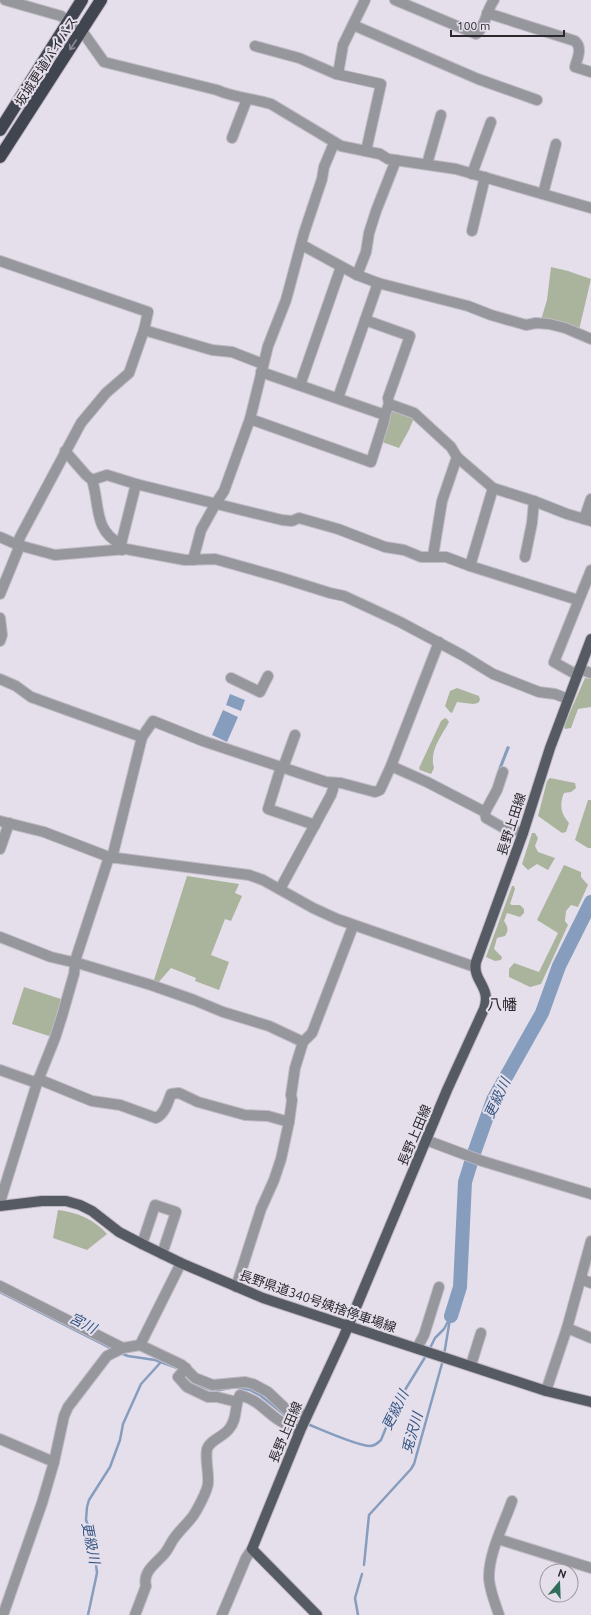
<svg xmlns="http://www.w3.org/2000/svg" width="591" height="1615" viewBox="0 0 591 1615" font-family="Ubuntu,'Noto Sans JP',sans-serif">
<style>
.green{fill:#aab49c}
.water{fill:#869dbe}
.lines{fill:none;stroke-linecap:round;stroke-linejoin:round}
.stream{stroke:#869dbe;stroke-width:2.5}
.river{stroke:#869dbe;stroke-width:14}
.minor-casing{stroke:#c0bac5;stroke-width:12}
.major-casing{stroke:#c0bac5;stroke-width:12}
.highway-casing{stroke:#c0bac5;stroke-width:14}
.minor{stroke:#95979c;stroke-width:10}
.major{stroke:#565a63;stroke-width:10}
.highway{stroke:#41454f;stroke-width:12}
.oneway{stroke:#8b8a95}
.labels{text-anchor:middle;stroke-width:4;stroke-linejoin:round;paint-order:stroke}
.street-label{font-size:13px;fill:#2a282c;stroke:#e5dfeb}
.water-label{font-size:14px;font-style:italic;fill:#345684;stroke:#e5dfeb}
.quarter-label{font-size:15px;fill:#2a282c;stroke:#e5dfeb}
</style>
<rect width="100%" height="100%" fill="#e5dfeb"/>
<g class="green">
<polygon points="551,267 568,271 591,279 579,330 541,320 547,300"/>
<polygon points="395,410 414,418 409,430 399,448 382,442 392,411"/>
<polygon points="585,678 591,679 591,707 578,709 571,728 565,729 564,726"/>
<polygon points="457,688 479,696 480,700 478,703 473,704 457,702 452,713 450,712 445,706 450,691"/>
<path d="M445,718L447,719L449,722C441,737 429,751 434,768L431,774L420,770L419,768L441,721Z"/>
<path d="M550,778L575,783L576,788L571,792L564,793C559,805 561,814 569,823L566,832L562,833L538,816L547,781Z"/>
<polygon points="588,800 591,800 591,848 588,848 575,840"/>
<polygon points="532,833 535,833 538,838 535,846 538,852 555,858 548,870 537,864 528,870 522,864"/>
<polygon points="564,865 581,872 581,877 588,885 578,907 571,905 566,911 565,921 568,925 541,984 530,987 509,977 509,969 514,963 539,972 558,933 537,920"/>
<polygon points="187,876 239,884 235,893 242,896 231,921 225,919 211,955 229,962 219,990 195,981 196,978 171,968 157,984 153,983"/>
<path d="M512,886H514L515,889L510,904L512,905H520L524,909V913L520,917L507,913L504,921C508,927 509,930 505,936L497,938L494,949L502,957L501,960L495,961L486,957Z"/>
<polygon points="24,987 64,1000 52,1037 12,1024"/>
<path d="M58,1210C77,1212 95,1220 107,1234L87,1250L53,1238Z"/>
</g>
<g class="water">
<polygon points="230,694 245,700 241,711 226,705"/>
<polygon points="223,710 238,717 227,742 212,735"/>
<polygon points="507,746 510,747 501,770 498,769"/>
</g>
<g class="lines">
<g class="stream">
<polyline points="0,1292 114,1350"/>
<polyline points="429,1350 435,1338 444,1329 451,1316"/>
<polyline points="120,1353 128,1356 155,1360 177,1368"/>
<polyline points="444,1355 450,1319"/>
<polyline points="183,1373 192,1383 215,1391 235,1387 250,1390 261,1396 286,1416 301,1422"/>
<path d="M305,1423C320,1429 357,1446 370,1446C375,1446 378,1443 381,1440L394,1408L427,1354"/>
<polyline points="364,1565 369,1515 411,1469 414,1464 443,1360"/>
<polyline points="88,1615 97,1573 93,1539 86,1520 87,1507 89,1500 110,1467 120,1440 123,1424 141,1384 161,1362"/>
<polyline points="358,1615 355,1598 362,1574"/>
</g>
<polyline class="river" points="451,1316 460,1287 465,1182 474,1153 493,1100 542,1013 559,966 591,902"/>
<defs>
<g id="minor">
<path d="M5,0L61,16L82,31L104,62L217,90C235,98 252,98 271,104L341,146L380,154L388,159L456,169L591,208"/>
<path d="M395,0L476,34C486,27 486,10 494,0"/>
<path d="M487,13L575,41C583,48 577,59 575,67L591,72"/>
<polyline points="353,25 478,79 537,100"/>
<polyline points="255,46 299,58 336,74 381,84 366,151"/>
<polyline points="338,74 343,45 365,0"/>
<polyline points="232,138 247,99"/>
<polyline points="427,164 441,115"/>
<polyline points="472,174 491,122"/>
<polyline points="543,194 556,144"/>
<polyline points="472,231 485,177"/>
<polyline points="302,245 357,275 378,283 468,306 491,315 526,325 536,323 549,324 565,328 591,339"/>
<polyline points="0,261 148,312 144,330 129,373 106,393 81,423 20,537 18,545 18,550 0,594"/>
<polyline points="357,275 366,252 369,233 376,211 396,160"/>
<polyline points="365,320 410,336 388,398 389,404"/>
<polyline points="144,330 212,350 232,352 263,364"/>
<polyline points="261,372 385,415 389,404 414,413 451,447 457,457 493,488 534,501 567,514 591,521"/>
<polyline points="300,385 341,267"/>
<polyline points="338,398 378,283"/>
<polyline points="250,419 371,462 384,421 385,415"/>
<path d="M65,451L86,475L92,480C100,503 93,531 121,544L122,550"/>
<polyline points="92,480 107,475 136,484 282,520 292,521 299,518 338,529 385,547 404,550 421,557 446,557 470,566 578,600"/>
<polyline points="584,519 591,499"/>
<polyline points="0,537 18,545 55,555 126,549 185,560 215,559 279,577 330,593 344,596 400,622 462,655 493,674 539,692 555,694 568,699"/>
<polyline points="121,544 136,484"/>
<polyline points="433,556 442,501 457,457"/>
<polyline points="525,557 532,523 534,501"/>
<polyline points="193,560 201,530 216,503 224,491 250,419 268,346 286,300 304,233 322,179 324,167 334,143"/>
<polyline points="470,566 493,488"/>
<polyline points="0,618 2,635 0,641"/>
<polyline points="579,669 591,673"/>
<polyline points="577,675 554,662 591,570"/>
<polyline points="231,678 260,692 268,676"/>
<polyline points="0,679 16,686 31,697 142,737"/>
<polyline points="391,766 439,642"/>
<polyline points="281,767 268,809 315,825"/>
<polyline points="283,768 295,735"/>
<polyline points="485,812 497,790 503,772"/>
<polyline points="0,821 44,832 109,857 249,875 263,880 313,908 337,919 475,967"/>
<polyline points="0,849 9,823"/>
<polyline points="112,858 142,737 153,721 203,741 326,782 341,783 375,792 380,790 391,766 427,782 485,812 486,818 502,827 523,833"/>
<polyline points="280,889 331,795 333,789 332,783"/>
<polyline points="0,937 51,957 81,964 151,985 194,1000 223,1012 269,1026 303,1042"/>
<polyline points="0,1070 37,1083"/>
<path d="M38,1079L92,1101L120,1105L156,1118C165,1114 168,1102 171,1094L179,1093L198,1102L245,1115L268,1116L289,1122"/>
<polyline points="426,1140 482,1161 591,1194"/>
<polyline points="0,1202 37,1083 55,1038 62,1016 74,974 76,958 109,857"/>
<polyline points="142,1244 155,1205 176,1212 162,1254"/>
<polyline points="581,1279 591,1283"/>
<polyline points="0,1286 123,1348"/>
<polyline points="236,1287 261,1209 274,1180 281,1159 289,1122 292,1100 291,1095 295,1068 303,1042 312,1033 353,926"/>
<polyline points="567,1328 591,1338"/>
<polyline points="140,1345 182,1365 195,1378 213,1385 245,1382 253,1384 268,1392 286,1409 306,1415"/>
<polyline points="417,1348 424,1335 439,1287"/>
<polyline points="471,1365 481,1333"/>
<polyline points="186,1368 178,1377 187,1387 208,1397 217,1397 237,1402"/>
<polyline points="546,1391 567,1328 591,1241"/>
<polyline points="0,1439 54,1462 64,1416 68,1407 107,1356 123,1348 140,1345 181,1263"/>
<polyline points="498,1539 591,1568"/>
<polyline points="3,1615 42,1503 54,1462"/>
<path d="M135,1615L146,1586C142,1571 157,1563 165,1553C169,1548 171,1542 175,1537C180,1530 187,1524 193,1516C197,1510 208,1490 208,1483C209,1472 205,1461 207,1449C210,1440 223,1437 229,1429C238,1419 234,1406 240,1395C259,1401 262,1408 277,1419C284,1424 292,1427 300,1431"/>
<polyline points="222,1615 246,1558 252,1549"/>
<path d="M499,1615C495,1603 490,1591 489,1579C488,1554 504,1524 512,1501"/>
</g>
<g id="major">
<polyline points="0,1206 42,1201 66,1201 80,1205 92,1211 119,1232 142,1244 181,1263 263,1298 546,1391 591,1402"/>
<path d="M317,1615L252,1549L300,1431L344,1336L447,1090L484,1009C492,987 472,981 476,962L523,833L550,748L591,639"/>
</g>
<g id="highway">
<polyline points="0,130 82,0"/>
<polyline points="0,157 101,0"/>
</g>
</defs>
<use href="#minor" class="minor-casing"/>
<use href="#major" class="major-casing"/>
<use href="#highway" class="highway-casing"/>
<use href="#minor" class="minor"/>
<use href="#major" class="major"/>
<use href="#highway" class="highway"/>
</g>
<defs><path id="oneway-shaft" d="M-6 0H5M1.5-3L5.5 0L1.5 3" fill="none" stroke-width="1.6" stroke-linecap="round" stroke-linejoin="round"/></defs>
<use class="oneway" href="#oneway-shaft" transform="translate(73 45) rotate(123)"/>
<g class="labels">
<g class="street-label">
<text transform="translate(46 61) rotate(-57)" y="5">坂城更埴バイパス</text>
<text transform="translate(511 824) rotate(-72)" y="5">長野上田線</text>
<text transform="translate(414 1135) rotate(-67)" y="5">長野上田線</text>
<text transform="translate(318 1301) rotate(19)" y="5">長野県道340号姨捨停車場線</text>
<text transform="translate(285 1432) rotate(-67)" y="5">長野上田線</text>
</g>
<g class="water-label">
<text transform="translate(497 1098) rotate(-65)" y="5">更級川</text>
<text transform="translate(83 1323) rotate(27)" y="5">宮川</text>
<text transform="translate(395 1410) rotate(-64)" y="5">更級川</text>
<text transform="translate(412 1433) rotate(-74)" y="5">兎沢川</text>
<text transform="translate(91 1543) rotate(79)" y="5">更級川</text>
</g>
<g class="quarter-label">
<text x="502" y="1010">八幡</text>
</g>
</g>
<g transform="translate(559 1583) rotate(19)"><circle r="19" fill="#e5dfeb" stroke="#9a969f"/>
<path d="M0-3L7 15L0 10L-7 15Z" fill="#306e5b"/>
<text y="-6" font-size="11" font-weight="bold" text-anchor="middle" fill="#2a282c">N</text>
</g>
<path d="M451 30v6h113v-6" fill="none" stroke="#2a282c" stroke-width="2"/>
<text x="457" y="30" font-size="12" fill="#2a282c" stroke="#e5dfeb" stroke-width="3" paint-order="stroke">100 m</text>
</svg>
